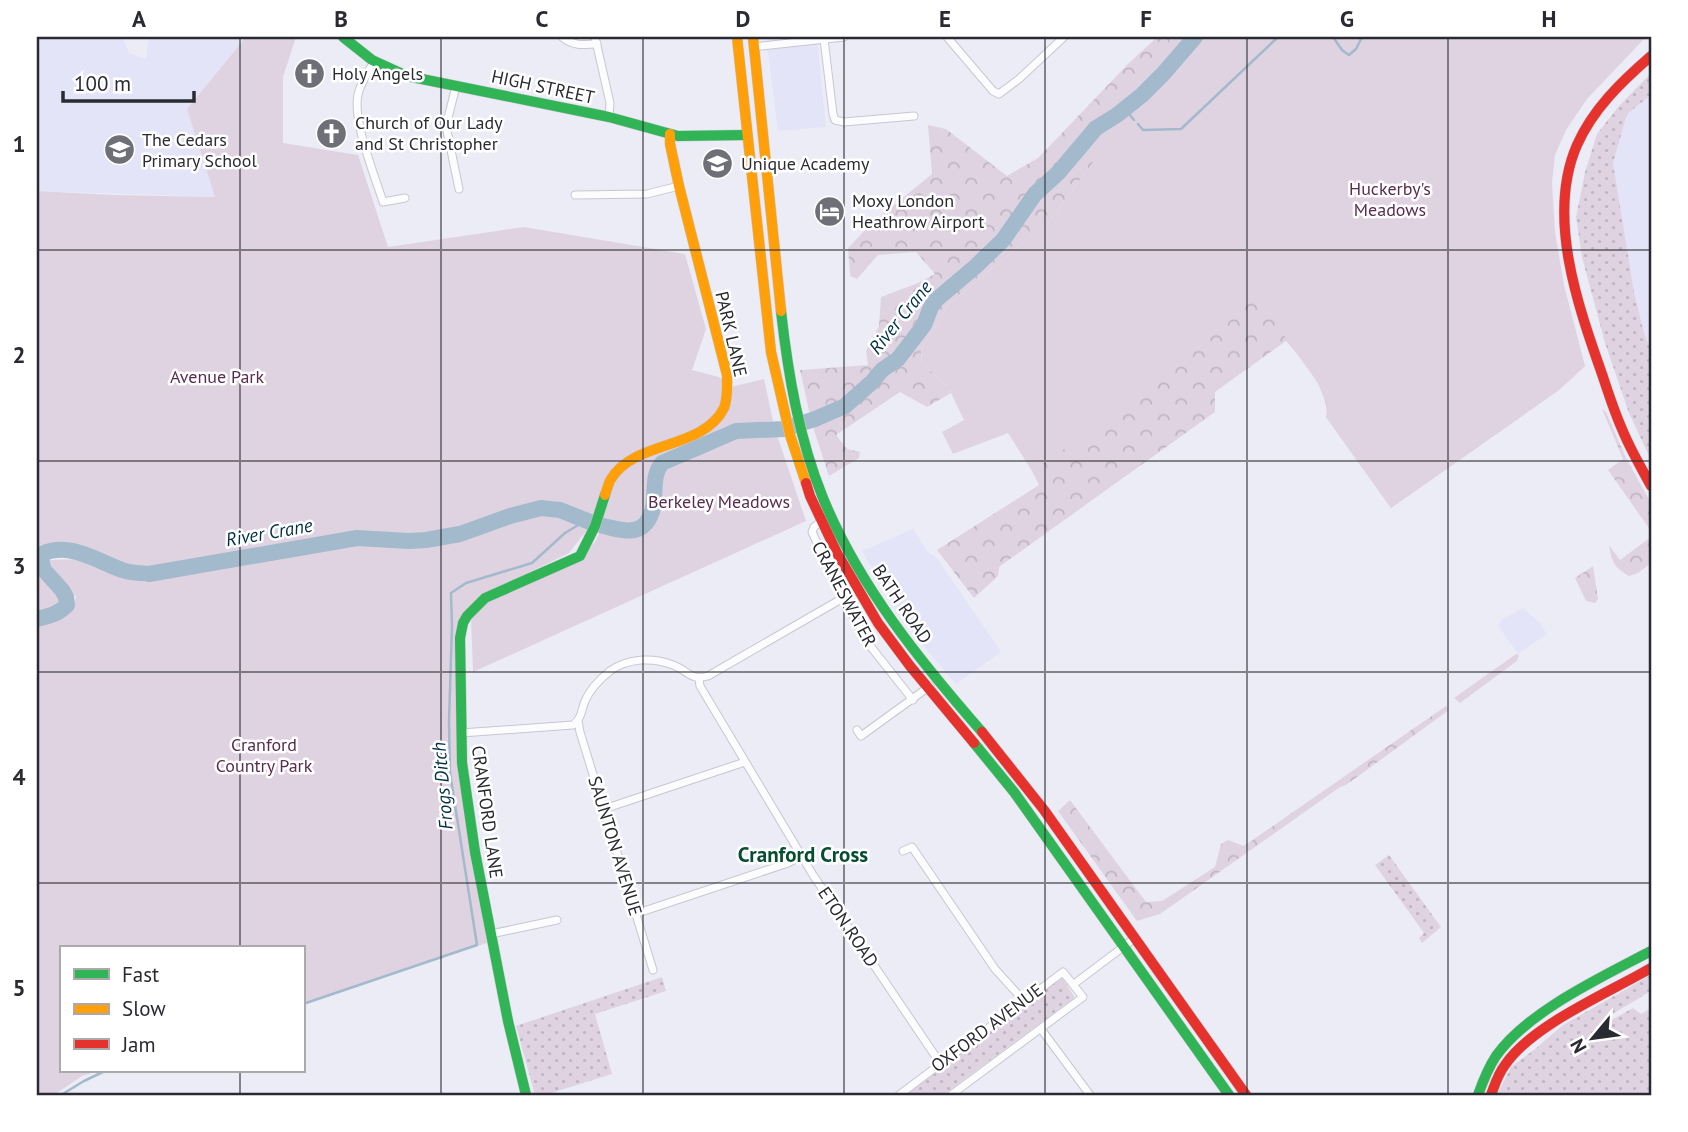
<svg xmlns="http://www.w3.org/2000/svg" width="1688" height="1132" viewBox="0 0 1688 1132" font-family="'PT Sans',sans-serif">
<style>
.built{fill:#e4e4f8}
.grass{fill:url(#grass-dots)}
.forest{fill:url(#forest-crowns)}
.green{fill:#e0d3e1}
.lines{fill:none;stroke-linecap:round;stroke-linejoin:round}
.stream{stroke:#a2bacc;stroke-width:2.5}
.river{stroke:#a2bacc;stroke-width:16}
.street-casing{stroke:#c7c7d0;stroke-width:9}
.fast-casing{stroke:#c7c7d0;stroke-width:11}
.slow-casing{stroke:#c7c7d0;stroke-width:11}
.jam-casing{stroke:#c7c7d0;stroke-width:11}
.street{stroke:#fcfcfe;stroke-width:7}
.fast{stroke:#30b455;stroke-width:10}
.slow{stroke:#ff9f0a;stroke-width:10}
.jam{stroke:#e5322d;stroke-width:10}
.grid{fill:none;stroke:#2a2b32;stroke-width:2;stroke-opacity:0.55}
.labels{text-anchor:middle;stroke-width:5;stroke-linejoin:round;paint-order:stroke}
.poi-label{font-size:18px;fill:#2a2b32;stroke:#fff;text-anchor:start}
.street-label{font-size:18px;fill:#2a2b32;stroke:#fff}
.park-label{font-size:18px;fill:#572c4e;stroke:#fff}
.water-label{font-size:19px;font-style:italic;fill:#003147;stroke:#fff}
.quarter-label{font-size:21px;font-weight:bold;fill:#074d31;stroke:#fff}
.neatline{fill:none;stroke:#2a2b32;stroke-width:2.5}
.grid-label{font-size:23px;text-anchor:middle;font-weight:bold;fill:#2a2b32}
</style>
<defs>
<pattern id="grass-dots" width="8" height="8" patternUnits="userSpaceOnUse" patternTransform="scale(1.75)"><rect width="8" height="8" fill="#e0d3e1"/><path d="M2 2h.1M6 6h.1" fill="none" stroke="#c0b5c2" stroke-width="1.8" stroke-linecap="round"/></pattern>
<pattern id="forest-crowns" width="20" height="18" patternUnits="userSpaceOnUse" patternTransform="scale(1.75)"><rect width="20" height="18" fill="#e0d3e1"/><path d="M2 6a3 3 0 1 1 6 0M12 15a3 3 0 1 1 6 0" fill="none" stroke="#c0b5c2"/></pattern>
</defs>
<rect width="100%" height="100%" fill="#ececf7"/>
<g class="built">
<polygon points="40,37 120,37 123,38 129,53 146,59 149,37 246,37 187,109 216,197 37,191 37,80"/>
<polygon points="766,37 818,37 818,48 826,127 778,131"/>
<polygon points="1651,95 1651,351 1644,333 1634,292 1613,163 1627,114"/>
<polygon points="913,529 928,552 937,558 1001,652 956,684 926,649 897,611 862,551"/>
<polygon points="1523,608 1539,622 1547,634 1518,654 1498,626 1502,619"/>
</g>
<g class="grass">
<polygon points="1651,73 1651,95 1627,114 1613,163 1634,292 1644,333 1651,351 1651,460 1629,413 1605,343 1582,257 1576,217 1585,172 1597,134 1618,107"/>
<polygon points="1389,855 1441,927 1422,943 1419,938 1424,933 1375,865"/>
<polygon points="1651,975 1651,991 1604,1019 1606,1023 1633,1008 1641,1014 1651,1008 1651,1095 1497,1095 1511,1067 1535,1049 1563,1025"/>
<polygon points="662,977 666,991 595,1014 612,1074 545,1095 535,1095 516,1026"/>
<polygon points="1060,978 1063,979 1074,996 1074,998 943,1095 904,1095"/>
</g>
<g class="forest">
<path d="M1157,37H1407L1585,366L1559,390L1391,508L1326,417C1331,392 1301,358 1286,341L1215,392V412L999,567L998,576L974,598L937,550L1039,485L1032,471L1046,461L1095,160L1049,221L948,305L921,350L922,363L948,387L951,393L927,407L900,392L836,435L847,449L860,452L859,458L829,476L812,424L800,370L868,365L866,351L879,326L881,297L918,283L935,274L916,252L878,255L857,279L850,276L848,248L872,223L932,174L928,125L946,129L1007,176L1038,158L1128,64Z"/>
<polygon points="1602,409 1606,412 1626,458 1651,503 1651,531 1608,470 1623,459"/>
<path d="M1651,537V563L1638,573L1629,576C1614,567 1612,563 1609,545L1620,560Z"/>
<polygon points="1593,566 1598,599 1595,603 1586,601 1575,578"/>
<polygon points="1516,654 1519,655 1517,661 1460,703 1454,698"/>
<polygon points="1446,706 1449,710 1346,785 1340,787 1160,914 1137,921 1058,811 1070,800 1146,902 1162,901 1215,867 1221,844 1228,840 1244,846"/>
</g>
<g class="green">
<polygon points="246,37 296,37 283,77 283,143 358,155 388,247 524,227 685,254 706,329 692,370 719,377 731,387 764,379 773,421 727,426 658,462 654,469 652,504 648,517 639,525 628,527 589,517 555,501 529,505 475,525 447,533 414,537 360,535 225,557 157,571 136,570 115,564 99,557 73,548 51,547 38,549 37,555 37,191 114,195 215,197 187,109"/>
<polygon points="1205,37 1646,37 1587,99 1566,130 1555,155 1552,183 1555,232 1564,285 1585,366 1559,390 1391,508 1326,417 1328,408 1318,383 1287,340 1255,292 1249,295 1149,391 1032,471 1008,433 953,454 942,432 964,420 948,387 922,363 921,350 948,305 1049,221 1095,160 1086,149 1099,132 1136,107"/>
<path d="M777,435L806,521L473,672L471,619L488,601L581,560L596,540L601,529C613,531 628,535 641,531C660,525 660,486 662,469L734,437Z"/>
<polygon points="545,510 559,512 590,526 569,553 485,594 459,623 455,650 457,744 487,943 303,1003 303,948 61,948 61,1071 98,1071 82,1076 54,1095 37,1095 37,623 71,612 76,597 55,573 49,560 80,559 144,582 353,545 421,545 461,537 506,520"/>
<polygon points="37,567 63,598 61,605 39,614 37,614"/>
</g>
<g class="lines">
<g class="stream">
<polyline points="1333,37 1342,50 1349,55 1356,49 1362,37"/>
<polyline points="1125,109 1134,120"/>
<polyline points="1138,124 1143,130 1181,129 1278,37"/>
<polyline points="303,1004 477,945 450,773 449,722 452,626 451,593 466,583 532,563 565,533 585,521"/>
<polyline points="61,1095 84,1081 105,1071"/>
</g>
<g class="river">
<path d="M603,526C618,529 635,536 646,523C661,505 648,480 662,463L736,431L784,429L815,419L845,406L872,382L882,370L898,359L924,325L931,307L936,300L976,266L1003,240L1035,194L1058,173L1096,128L1117,115L1142,95L1163,74L1195,37"/>
<path d="M37,619C48,616 59,614 67,605L66,597L62,590L44,570L41,559L42,554C69,541 97,561 122,570C131,573 140,573 149,574L357,538L409,541L426,540L460,534L510,516L541,508L560,510L595,524"/>
</g>
<defs>
<g id="street">
<path d="M562,37C573,46 583,45 597,44"/>
<polyline points="595,37 610,103 609,117"/>
<polyline points="947,37 993,91 999,94 1019,79 1064,37"/>
<polyline points="824,39 833,114 835,120 844,122 914,116"/>
<polyline points="753,47 844,37"/>
<path d="M374,61C369,71 362,81 359,91C350,116 375,176 383,202L405,198"/>
<polyline points="456,86 446,126 459,189"/>
<polyline points="575,195 647,194 679,186"/>
<polyline points="822,521 814,527 812,532 843,598 871,647 913,700"/>
<polyline points="699,678 700,686 813,875 940,1063"/>
<polyline points="578,721 580,732 653,970"/>
<polyline points="857,730 861,736 930,686"/>
<path d="M461,733L573,725C582,718 581,711 585,701C590,689 600,679 610,671C628,658 653,657 673,665C689,671 690,681 708,676L843,598"/>
<polyline points="604,809 745,762"/>
<polyline points="903,851 912,847 995,969 1024,1001"/>
<polyline points="635,914 788,863 801,856"/>
<polyline points="491,934 557,920"/>
<polyline points="1074,984 1135,938"/>
<polyline points="1041,1029 1090,1095"/>
<polyline points="899,1095 1063,972 1083,997 951,1095"/>
</g>
<g id="fast">
<polyline points="343,37 372,60 407,76 609,117 678,136 747,135"/>
<path d="M781,311C788,374 799,439 823,498C859,586 920,661 982,732"/>
<polyline points="974,743 1014,792 1229,1095"/>
<polyline points="526,1095 508,1021 475,852 462,763 460,638 463,623 467,616 485,598 580,556 595,526 605,495"/>
<path d="M1478,1095C1483,1081 1488,1068 1496,1056C1528,1011 1602,977 1651,951"/>
</g>
<g id="slow">
<polyline points="737,37 771,352 790,435 806,483"/>
<polyline points="753,37 781,311"/>
<path d="M605,495C607,490 608,484 611,479C634,440 703,450 724,408C728,399 727,385 727,375L679,186L670,144V134"/>
</g>
<g id="jam">
<path d="M1651,56C1621,82 1593,109 1577,145C1546,216 1578,306 1602,374C1608,392 1614,411 1622,429C1630,449 1641,467 1651,486"/>
<polyline points="806,483 810,496 837,553 878,623 910,666 974,743"/>
<polyline points="982,732 1044,810 1246,1095"/>
<path d="M1491,1095C1495,1084 1498,1074 1505,1065C1532,1025 1608,993 1651,968"/>
</g>
</defs>
<use href="#street" class="street-casing"/>
<use href="#fast" class="fast-casing"/>
<use href="#slow" class="slow-casing"/>
<use href="#jam" class="jam-casing"/>
<use href="#street" class="street"/>
<use href="#fast" class="fast"/>
<use href="#slow" class="slow"/>
<use href="#jam" class="jam"/>
</g>
<path class="grid" d="M240,37V948M441,37V1095M643,37V1095M844,37V1095M1045,37V1095M1247,37V1095M1448,37V1095M37,250H1651M37,461H1651M37,672H1651M37,883H1651M240,1071V1095"/>
<defs>
<symbol id="church-disc" viewBox="-11 -11 22 22"><circle r="9.5" fill="#6e6f77" stroke="#fff"/><path d="M-1.2-6h2.4v3.5h3.3v2.4h-3.3V6h-2.4V-.1h-3.3v-2.4h3.3Z" fill="#fff"/></symbol>
<symbol id="school-disc" viewBox="-11 -11 22 22"><circle r="9.5" fill="#6e6f77" stroke="#fff"/><path d="M0-5L7-2L0 1L-7-2ZM-4 1L0 2.5L4 1V4Q0 6-4 4Z" fill="#fff"/></symbol>
<symbol id="hotel-disc" viewBox="-11 -11 22 22"><circle r="9.5" fill="#6e6f77" stroke="#fff"/><path d="M-6-4.5h1.5V1H6V5H4.5V3h-9V5H-6ZM-4 0a1.8 1.8 0 1 1 3.6 0ZM.5 0V-2.5h3Q6-2.5 6 0Z" fill="#fff"/></symbol>
</defs>
<g fill-rule="evenodd">
<use href="#church-disc" x="292" y="56" width="35" height="35"/>
<use href="#church-disc" x="314" y="116" width="35" height="35"/>
<use href="#school-disc" x="102" y="132" width="35" height="35"/>
<use href="#school-disc" x="700" y="146" width="35" height="35"/>
<use href="#hotel-disc" x="812" y="194" width="35" height="35"/>
</g>
<g class="labels">
<g class="poi-label">
<text x="332" y="80">Holy Angels</text>
<text x="355" y="129">Church of Our Lady<tspan x="355" dy="21">and St Christopher</tspan></text>
<text x="142" y="146">The Cedars<tspan x="142" dy="21">Primary School</tspan></text>
<text x="741" y="170">Unique Academy</text>
<text x="852" y="207">Moxy London<tspan x="852" dy="21">Heathrow Airport</tspan></text>
</g>
<g class="street-label">
<text transform="translate(543 87) rotate(12)" y="6">HIGH STREET</text>
<text transform="translate(731 334) rotate(77)" y="6">PARK LANE</text>
<text transform="translate(844 594) rotate(62)" y="6">CRANESWATER</text>
<text transform="translate(902 604) rotate(56)" y="6">BATH ROAD</text>
<text transform="translate(487 812) rotate(82)" y="6">CRANFORD LANE</text>
<text transform="translate(615 846) rotate(73)" y="6">SAUNTON AVENUE</text>
<text transform="translate(848 927) rotate(56)" y="6">ETON ROAD</text>
<text transform="translate(987 1028) rotate(-37)" y="6">OXFORD AVENUE</text>
</g>
<g class="park-label">
<text x="1390" y="195">Huckerby's<tspan x="1390" dy="21">Meadows</tspan></text>
<text x="217" y="383">Avenue Park</text>
<text x="719" y="508">Berkeley Meadows</text>
<text x="264" y="751">Cranford<tspan x="264" dy="21">Country Park</tspan></text>
</g>
<g class="water-label">
<text transform="translate(900 317) rotate(-51)" y="7">River Crane</text>
<text transform="translate(269 532) rotate(-10)" y="7">River Crane</text>
<text transform="translate(442 786) rotate(-95)" y="7">Frogs Ditch</text>
</g>
<g class="quarter-label">
<text x="803" y="862">Cranford Cross</text>
</g>
</g>
<rect width="1688" height="1132" fill="none" stroke="#ffffff" stroke-width="77"/>
<rect x="60" y="946" width="245" height="126" fill="#ffffff" stroke="#aaaaad" stroke-width="2"/>
<rect x="74" y="969" width="35" height="10" fill="#30b455" stroke="#aaaaad" stroke-width="2"/>
<text x="122" y="982" font-size="21" fill="#2a2b32">Fast</text>
<rect x="74" y="1004" width="35" height="10" fill="#ff9f0a" stroke="#aaaaad" stroke-width="2"/>
<text x="122" y="1016" font-size="21" fill="#2a2b32">Slow</text>
<rect x="74" y="1039" width="35" height="10" fill="#e5322d" stroke="#aaaaad" stroke-width="2"/>
<text x="122" y="1052" font-size="21" fill="#2a2b32">Jam</text>
<g transform="translate(1593 1038) rotate(241)" stroke="#ffffff" stroke-width="5" paint-order="stroke">
<path d="M0-5L12 26L0 18L-12 26Z" fill="#2a2b32"/>
<text y="-10" font-size="19" font-weight="bold" text-anchor="middle" fill="#2a2b32">N</text>
</g>
<path d="M63 91v10h131v-10" fill="none" stroke="#2a2b32" stroke-width="3.5"/>
<text x="74" y="91" font-size="21" fill="#2a2b32" stroke="#ffffff" stroke-width="5" paint-order="stroke">100 m</text>
<rect x="38" y="38" width="1612" height="1056" class="neatline"/>
<g class="grid-label">
<text x="139" y="27">A</text>
<text x="341" y="27">B</text>
<text x="542" y="27">C</text>
<text x="743" y="27">D</text>
<text x="945" y="27">E</text>
<text x="1146" y="27">F</text>
<text x="1347" y="27">G</text>
<text x="1549" y="27">H</text>
<text x="19" y="152">1</text>
<text x="19" y="363">2</text>
<text x="19" y="574">3</text>
<text x="19" y="785">4</text>
<text x="19" y="996">5</text>
</g>
</svg>
